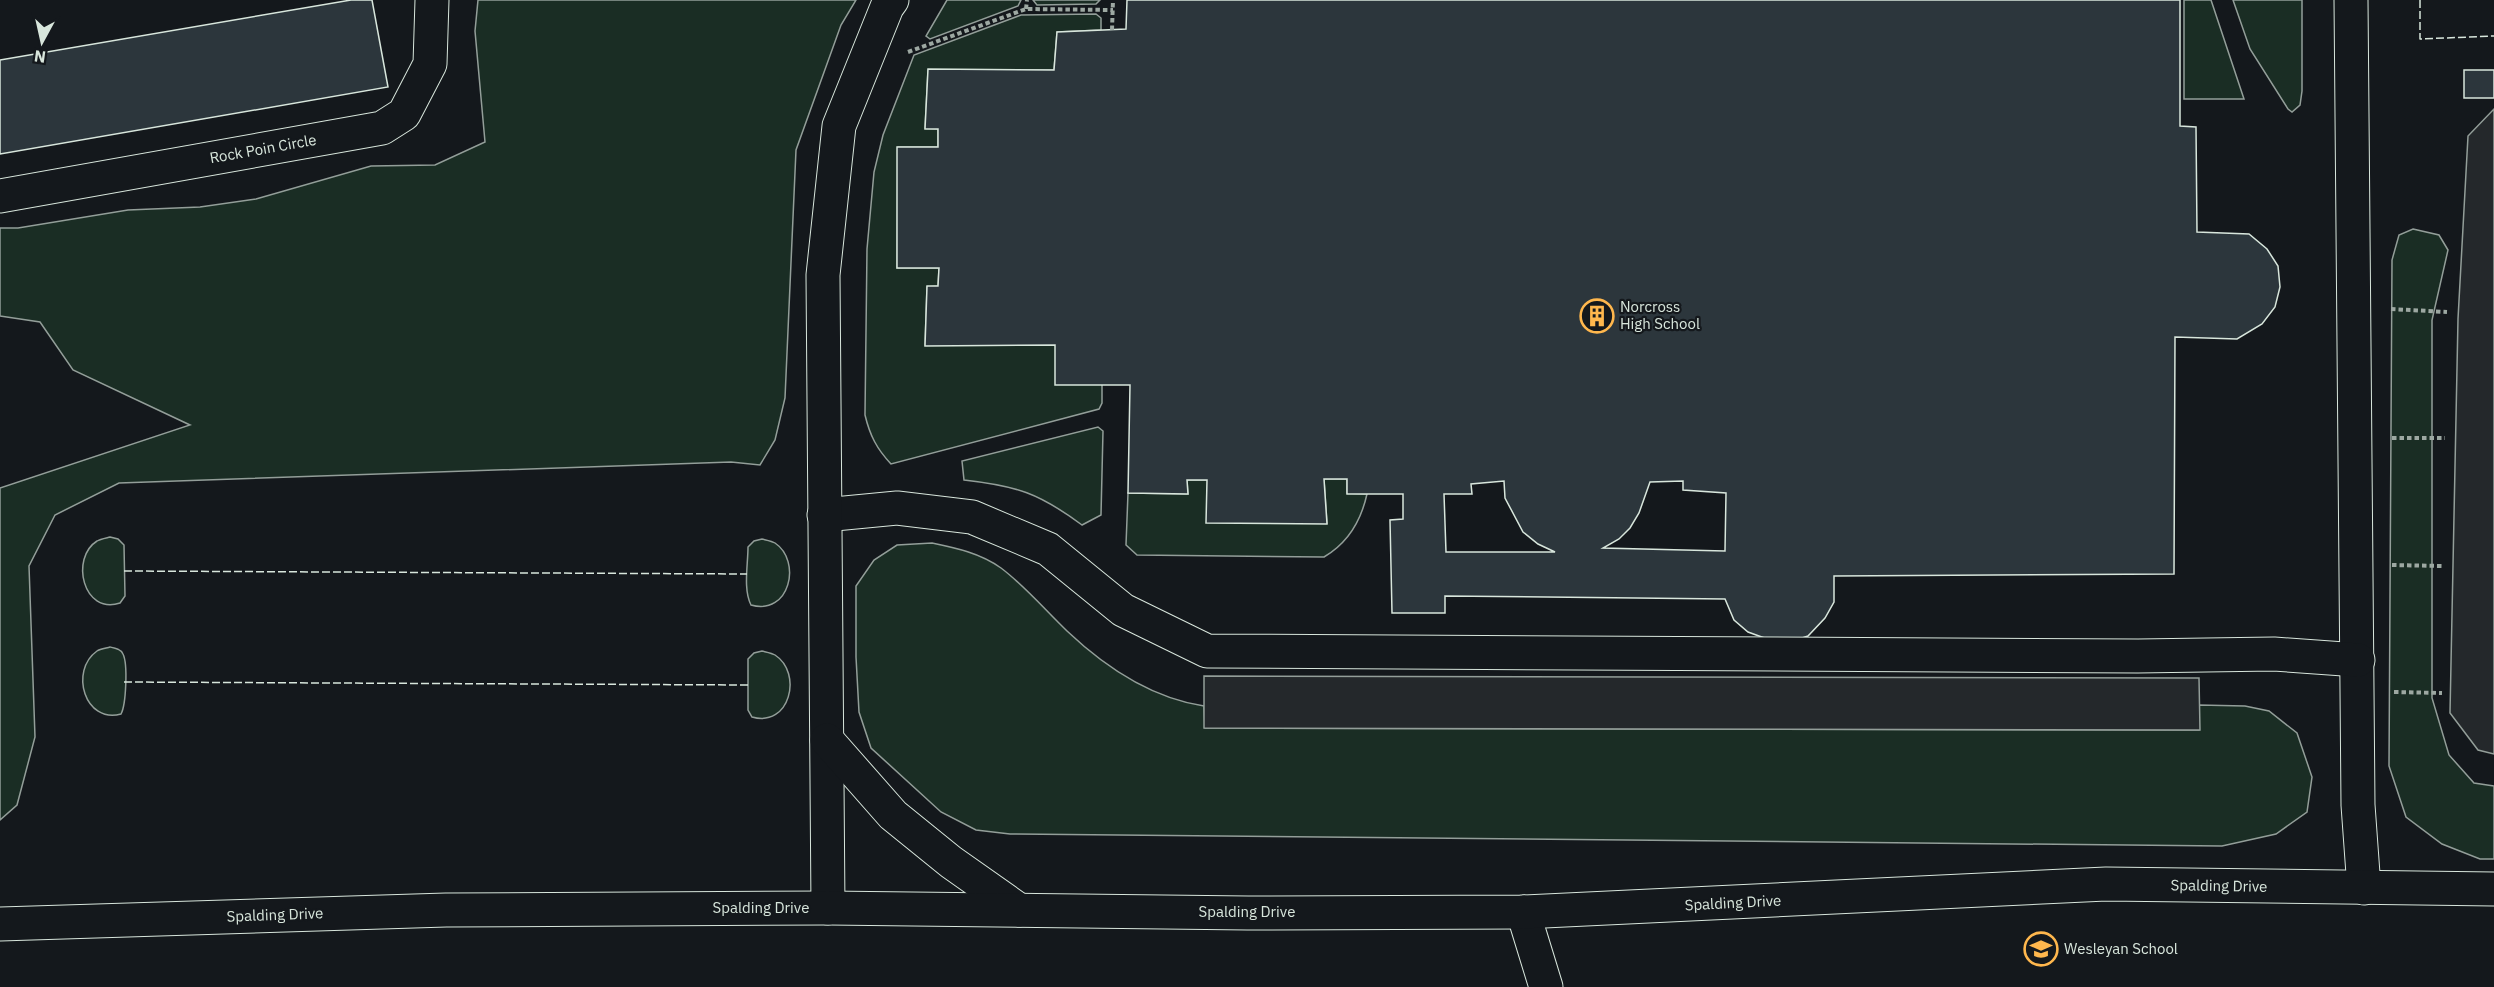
<svg xmlns="http://www.w3.org/2000/svg" width="2494" height="987" viewBox="0 0 2494 987" font-family="'IBM Plex Sans',sans-serif">
<style>
.green{fill:#1a2d24;stroke:#939e99;stroke-width:1.5}
.parking{fill:#24282b;stroke:#939e99;stroke-width:1.5}
.building{fill:#2c363c;stroke:#d8e6dc;stroke-width:1.5;fill-rule:evenodd}
.lines{fill:none;stroke-linecap:round;stroke-linejoin:round}
.minor-casing{stroke:#d8e6dc;stroke-width:35}
.secondary-casing{stroke:#d8e6dc;stroke-width:35}
.path{stroke:#9da8a2;stroke-width:4;stroke-dasharray:4.5 3;stroke-linecap:butt}
.minor{stroke:#14181c;stroke-width:33}
.secondary{stroke:#14181c;stroke-width:33}
.fence{stroke:#d8e6dc;stroke-width:1.5;stroke-dasharray:8 3;stroke-linecap:butt}
.labels{text-anchor:middle;stroke-width:4.5;stroke-linejoin:round;paint-order:stroke}
.street-label{font-size:15px;fill:#d8e6dc;stroke:#14181c}
.poi-label{font-size:15px;fill:#d8e6dc;stroke:#14181c;text-anchor:start}
</style>
<rect width="100%" height="100%" fill="#14181c"/>
<g class="green">
<polygon points="478,0 856,0 841,25 796,150 785,398 775,440 760,465 731,462 119,483 55,515 29,566 35,737 17,805 0,820 0,488 190,425 73,370 40,322 0,316 0,228 18,228 128,210 200,207 256,199 371,166 435,165 485,142 475,31"/>
<polygon points="947,0 1021,0 1018,6 930,39 926,36"/>
<polygon points="1033,0 1100,0 1096,4 1037,5"/>
<polygon points="2184,0 2211,0 2244,99 2184,99"/>
<polygon points="2233,0 2302,0 2302,91 2300,105 2292,112 2288,109 2250,49"/>
<path d="M1096,14L1101,18V30L1057,32L1054,70H928L925,128L938,129V147H898L897,268H939L938,286L927,287L925,345H1055L1102,385V403L1099,409L891,464C877,449 870,436 865,415L867,249L874,172L883,135L914,55L1021,15Z"/>
<polygon points="2413,229 2439,235 2448,250 2432,320 2432,698 2449,755 2474,783 2494,786 2494,859 2480,859 2442,844 2406,817 2389,766 2392,260 2399,235"/>
<path d="M1098,427L1103,431L1101,515L1082,525C1039,493 1017,486 964,480L962,461Z"/>
<path d="M1324,479H1347V493L1367,494C1361,521 1348,543 1324,557L1137,555L1126,545L1128,493L1188,494L1187,480H1207L1327,523Z"/>
<path d="M110,537L118,539L124,545L125,596L120,603C83,615 70,558 97,541C100,539 106,538 110,537Z"/>
<path d="M762,539C766,540 772,541 775,543C802,561 790,616 751,605C743,589 748,565 748,547L754,541Z"/>
<path d="M932,543C956,548 980,553 1001,568C1025,586 1045,610 1067,631C1105,667 1151,698 1204,706L1205,728L2199,730V705L2245,706L2269,711L2297,733L2312,777L2307,812L2276,834L2222,846L1010,834L976,830L941,812L871,748L859,712L856,657V586L874,560L897,545Z"/>
<path d="M110,647C115,648 121,649 123,654C128,664 126,705 121,714C85,724 69,671 97,651C100,649 107,648 110,647Z"/>
<path d="M762,651C766,652 772,653 775,655C803,673 790,728 752,717L748,710V659L754,653Z"/>
</g>
<g class="parking">
<polygon points="2494,109 2494,754 2478,750 2450,713 2458,319 2468,136"/>
<polygon points="1204,676 2199,678 2200,730 1204,728"/>
</g>
<g class="building">
<polygon points="351,0 372,0 388,87 0,154 0,60"/>
<path d="M1127,0H2180V126L2196,127L2197,232L2249,234L2267,249L2278,266L2280,287L2275,307L2262,324L2237,339L2175,337L2174,574L1834,576V602L1825,618L1808,636L1790,642L1770,640L1748,632L1734,620L1725,599L1445,596V613H1392L1390,520L1403,519V494H1347V479H1324L1327,524L1206,523L1207,480H1187L1188,494L1128,493L1130,385H1055V345L925,346L927,286H938L939,268H897V147H938V129H925L928,69L1054,70L1057,32L1126,29ZM1504,481L1505,498L1523,532L1538,544L1555,552H1446L1444,494H1472L1471,484ZM1683,481V490L1726,493L1725,551L1603,548L1619,539L1630,528L1639,513L1650,482Z"/>
<rect x="2464" y="70" width="30" height="28"/>
</g>
<g class="lines">
<defs>
<g id="minor">
<polyline points="2351,0 2358,805 2364,888"/>
<polyline points="0,196 382,128 404,114 430,64 432,0"/>
<polyline points="824,515 897,508 972,517 1048,549 1123,610 1207,651 2138,656 2274,654 2358,660"/>
<polyline points="828,908 823,275 839,126 887,7 892,0"/>
<polyline points="1523,912 1546,987"/>
</g>
<g id="secondary">
<polyline points="827,740 893,815 951,862 1019,910"/>
<polyline points="0,924 446,910 828,908 1248,913 1523,912 2106,884 2494,889"/>
</g>
</defs>
<use href="#minor" class="minor-casing"/>
<use href="#secondary" class="secondary-casing"/>
<g class="path">
<polyline points="1026,9 1027,0"/>
<polyline points="1112,30 1113,0"/>
<polyline points="908,52 1026,9 1113,10"/>
<polyline points="2391,309 2447,312"/>
<polyline points="2392,438 2445,438"/>
<polyline points="2392,565 2443,566"/>
<polyline points="2394,692 2442,693"/>
</g>
<use href="#minor" class="minor"/>
<use href="#secondary" class="secondary"/>
<g class="fence">
<polyline points="2420,0 2420,39 2494,36"/>
<polyline points="124,571 747,574"/>
<polyline points="124,682 748,685"/>
</g>
</g>
<defs>
<symbol id="building-ring" viewBox="-11 -11 22 22"><circle r="9.5" fill="#14181c" stroke="#ffb74d" stroke-width="1.5"/><path d="M-4-6H4V6H1V3H-1V6H-4ZM-2.5-4.3h1.7v1.8h-1.7ZM.8-4.3h1.7v1.8H.8ZM-2.5-1h1.7V.8h-1.7ZM.8-1h1.7V.8H.8Z" fill="#ffb74d"/></symbol>
<symbol id="school-ring" viewBox="-11 -11 22 22"><circle r="9.5" fill="#14181c" stroke="#ffb74d" stroke-width="1.5"/><path d="M0-5L7-2L0 1L-7-2ZM-4 1L0 2.5L4 1V4Q0 6-4 4Z" fill="#ffb74d"/></symbol>
</defs>
<g fill-rule="evenodd">
<use href="#building-ring" x="1578" y="297" width="38" height="38"/>
<use href="#school-ring" x="2022" y="930" width="38" height="38"/>
</g>
<g class="labels">
<g class="street-label">
<text transform="translate(263 149) rotate(-10)" y="5">Rock Poin Circle</text>
<text transform="translate(2219 886) rotate(1)" y="5">Spalding Drive</text>
<text transform="translate(1733 903) rotate(-3)" y="5">Spalding Drive</text>
<text x="761" y="913">Spalding Drive</text>
<text x="1247" y="917">Spalding Drive</text>
<text transform="translate(275 915) rotate(-2)" y="5">Spalding Drive</text>
</g>
<g class="poi-label">
<text x="1620" y="312">Norcross<tspan x="1620" dy="17">High School</tspan></text>
<text x="2064" y="954">Wesleyan School</text>
</g>
</g>
<g transform="translate(42 42) rotate(188)" stroke="#14181c" stroke-width="4.5" paint-order="stroke">
<path d="M0-4.5L10 22L0 15L-10 22Z" fill="#d8e6dc"/>
<text y="-9" font-size="16" font-weight="bold" text-anchor="middle" fill="#d8e6dc">N</text>
</g>
</svg>
